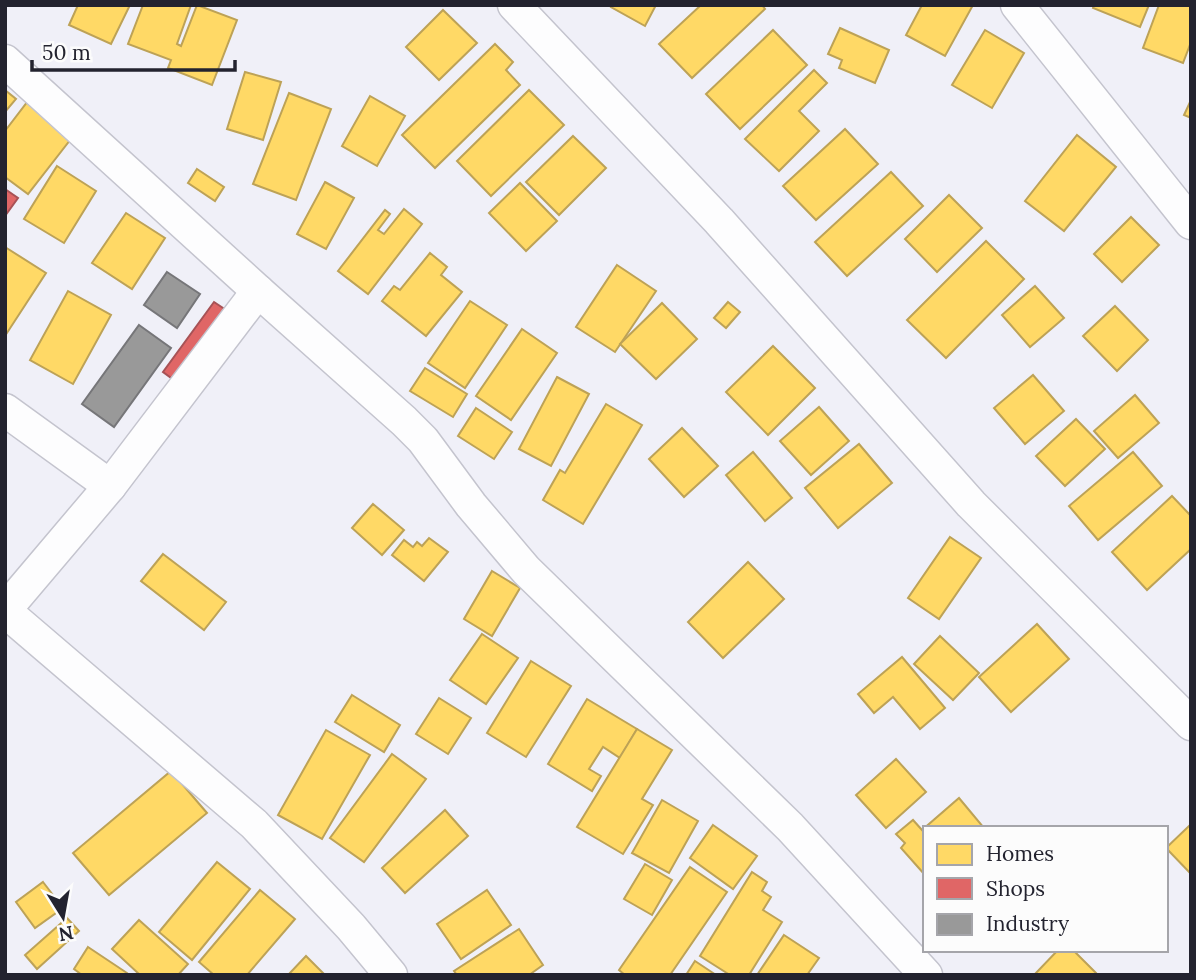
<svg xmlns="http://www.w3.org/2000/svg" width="1196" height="980" viewBox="0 0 1196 980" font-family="Lora,serif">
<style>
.homes{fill:#ffd966;stroke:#bda256;stroke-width:2}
.shops{fill:#e06666;stroke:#a75256;stroke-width:2}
.industry{fill:#999;stroke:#767679;stroke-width:2}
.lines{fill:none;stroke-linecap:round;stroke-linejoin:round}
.minor-casing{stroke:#c4c4ce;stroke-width:35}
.minor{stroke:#fdfdfe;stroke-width:32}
</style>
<rect width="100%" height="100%" fill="#f0f0f8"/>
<g class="homes">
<polygon points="78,5 130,5 111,44 69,25"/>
<polygon points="143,5 191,5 177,44 181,46 197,5 237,20 212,85 168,68 171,60 128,44"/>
<polygon points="612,5 656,5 645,26 611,7"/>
<polygon points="701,5 762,5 765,9 692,78 659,44"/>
<polygon points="922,5 973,5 945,56 906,35"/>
<polygon points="1094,5 1149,5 1140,27 1093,8"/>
<polygon points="1159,5 1191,5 1191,42 1183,63 1143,48"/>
<polygon points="443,10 477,43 439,80 406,47"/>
<polygon points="840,28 889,50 875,83 839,68 842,60 828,54"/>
<polygon points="773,30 807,65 740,129 706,94"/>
<polygon points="985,30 1024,53 992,108 952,85"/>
<polygon points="495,44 513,62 506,70 520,85 435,168 402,135"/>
<polygon points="814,70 827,83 799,111 819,131 779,171 745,139"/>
<polygon points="245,72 281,82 263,140 227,129"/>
<polygon points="5,90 16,99 5,112"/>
<polygon points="529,90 564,125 491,196 457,161"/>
<polygon points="289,93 331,109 296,200 253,184"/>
<polygon points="370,96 405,116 377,166 342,146"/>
<polygon points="1191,100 1191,118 1184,115"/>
<polygon points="28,101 74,135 28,194 5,177 5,131"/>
<polygon points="845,129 878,164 816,220 783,186"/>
<polygon points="1077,135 1116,167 1064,231 1025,201"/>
<polygon points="573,136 606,168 559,215 526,182"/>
<polygon points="57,166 96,191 64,243 24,219"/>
<polygon points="197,169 224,187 215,201 188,183"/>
<polygon points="891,172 923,206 847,276 815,242"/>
<polygon points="325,182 354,198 326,249 297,234"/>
<polygon points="520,183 557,221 526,251 489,213"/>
<polygon points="949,195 982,228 937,272 905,239"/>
<polygon points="404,209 422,224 368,294 338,271 385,210 390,214 378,230 384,234"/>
<polygon points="126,213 165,238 132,289 92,263"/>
<polygon points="1131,217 1159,245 1122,282 1094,254"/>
<polygon points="986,241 1024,279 946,358 907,320"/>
<polygon points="5,247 46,273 5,336"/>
<polygon points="430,253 447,267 441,275 462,292 426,336 382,301 394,286 400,290"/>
<polygon points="617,265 656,291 615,352 576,327"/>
<polygon points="1035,286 1064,318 1030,347 1002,315"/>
<polygon points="68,291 111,315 73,384 30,360"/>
<polygon points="470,301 507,325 465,388 428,363"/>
<polygon points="728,302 740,312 726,328 714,318"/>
<polygon points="662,303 697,339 656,379 620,344"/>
<polygon points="1115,306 1148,340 1117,371 1083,336"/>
<polygon points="522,329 557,353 511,420 476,396"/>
<polygon points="773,346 815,388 768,435 726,392"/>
<polygon points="425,368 467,394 453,417 410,391"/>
<polygon points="1033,375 1064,411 1025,444 994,408"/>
<polygon points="557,377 589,394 551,466 519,449"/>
<polygon points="1135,395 1159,423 1118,458 1094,431"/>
<polygon points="606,404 642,425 583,524 543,500 560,470 565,473"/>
<polygon points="819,407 849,441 811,475 780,441"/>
<polygon points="476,408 512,432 494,459 458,436"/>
<polygon points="1076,419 1105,449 1065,486 1036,456"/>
<polygon points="682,428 718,466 684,497 649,459"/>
<polygon points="859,444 892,483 838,528 805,488"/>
<polygon points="753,452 792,498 765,521 726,475"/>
<polygon points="1133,452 1162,486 1098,540 1069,506"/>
<polygon points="1172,496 1191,516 1191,549 1147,590 1112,552"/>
<polygon points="373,504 404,530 382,555 352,528"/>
<polygon points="950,537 981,558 939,619 908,598"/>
<polygon points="429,538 448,552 424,581 392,555 404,540 413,547 417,542 422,546"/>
<polygon points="163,554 226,602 204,630 141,581"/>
<polygon points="748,562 784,599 723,658 688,622"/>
<polygon points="492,571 520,588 492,636 464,619"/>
<polygon points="1037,624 1069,659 1011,712 979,677"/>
<polygon points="482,634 518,658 486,704 450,680"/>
<polygon points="940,636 979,673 953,700 914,664"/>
<polygon points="902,657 945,708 920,729 893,697 874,713 858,694"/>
<polygon points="531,661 571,686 526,757 487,733"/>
<polygon points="352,695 400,725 384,752 335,722"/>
<polygon points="439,698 471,718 448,754 416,734"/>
<polygon points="587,699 637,729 620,758 603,747 589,769 601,776 592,791 548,764"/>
<polygon points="637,729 672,750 642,799 653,805 623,854 577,827"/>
<polygon points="326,730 370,755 322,839 278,815"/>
<polygon points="392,754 426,779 364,862 330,838"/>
<polygon points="896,759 926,792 886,828 856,795"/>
<polygon points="171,771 207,813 109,895 73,853"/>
<polygon points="959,798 984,828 925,828 925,875 901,848 905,843 896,834 913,820 922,830"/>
<polygon points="662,800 698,821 669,873 632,853"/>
<polygon points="445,810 468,836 405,893 382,868"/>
<polygon points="1191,824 1191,874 1166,848"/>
<polygon points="713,825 757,856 733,889 690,858"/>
<polygon points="217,862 250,889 192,960 159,932"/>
<polygon points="645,864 672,880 652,915 624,899"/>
<polygon points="690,867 727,892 670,975 625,975 619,970"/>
<polygon points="752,872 767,882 762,891 771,897 763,910 782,922 749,975 730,975 700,956"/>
<polygon points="43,882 63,908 35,928 16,902"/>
<polygon points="260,890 295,919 247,975 214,975 199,962"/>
<polygon points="487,890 511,925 461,959 437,924"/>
<polygon points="67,918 79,931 37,969 25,955"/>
<polygon points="139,920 188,964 178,975 140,975 112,949"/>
<polygon points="519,929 543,965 529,975 457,975 454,971"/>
<polygon points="784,935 819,958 807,975 757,975"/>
<polygon points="88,947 127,973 126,975 82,975 74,969"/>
<polygon points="1058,950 1073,950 1096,973 1095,975 1034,975"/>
<polygon points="306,956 325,975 288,975"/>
<polygon points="695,961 716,975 686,975"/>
</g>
<g class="shops">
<polygon points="5,189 18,198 5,216"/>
<polygon points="214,302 229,312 178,383 163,372"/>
</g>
<g class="industry">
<polygon points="167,272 200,294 177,328 144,305"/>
<polygon points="139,325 171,348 114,427 82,404"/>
</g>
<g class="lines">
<defs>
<g id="minor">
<polyline points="514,5 719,221 971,504 1191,724"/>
<polyline points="1017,5 1191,223"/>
<polyline points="5,61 258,291 404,421 423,440 471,505 526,570 790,827 926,975"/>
<polyline points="5,410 110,486"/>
<polyline points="5,610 110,486 258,291"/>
<polyline points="5,611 254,824 351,927 391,975"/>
</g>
</defs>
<use href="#minor" class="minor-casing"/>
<use href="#minor" class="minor"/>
</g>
<rect width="1196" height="980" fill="none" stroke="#23232f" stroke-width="14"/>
<rect x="923" y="826" width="245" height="126" fill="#fcfcfc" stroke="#a5a5aa" stroke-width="2"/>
<rect x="937" y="844" width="35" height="21" fill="#ffd966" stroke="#a5a5aa" stroke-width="2"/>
<text x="986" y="861" font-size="21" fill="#23232f">Homes</text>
<rect x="937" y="878" width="35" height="21" fill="#e06666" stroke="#a5a5aa" stroke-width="2"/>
<text x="986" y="896" font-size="21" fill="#23232f">Shops</text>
<rect x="937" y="914" width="35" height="21" fill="#999999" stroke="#a5a5aa" stroke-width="2"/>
<text x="986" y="931" font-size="21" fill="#23232f">Industry</text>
<g transform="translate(63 917) rotate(169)" stroke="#fcfcfc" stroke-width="5" paint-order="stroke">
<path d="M0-5L12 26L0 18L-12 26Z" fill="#23232f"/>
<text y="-10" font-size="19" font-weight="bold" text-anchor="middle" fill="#23232f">N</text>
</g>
<path d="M32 60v10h203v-10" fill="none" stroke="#23232f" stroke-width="3.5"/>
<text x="42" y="60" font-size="21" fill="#23232f" stroke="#fcfcfc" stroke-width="5" paint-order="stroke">50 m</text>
</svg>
